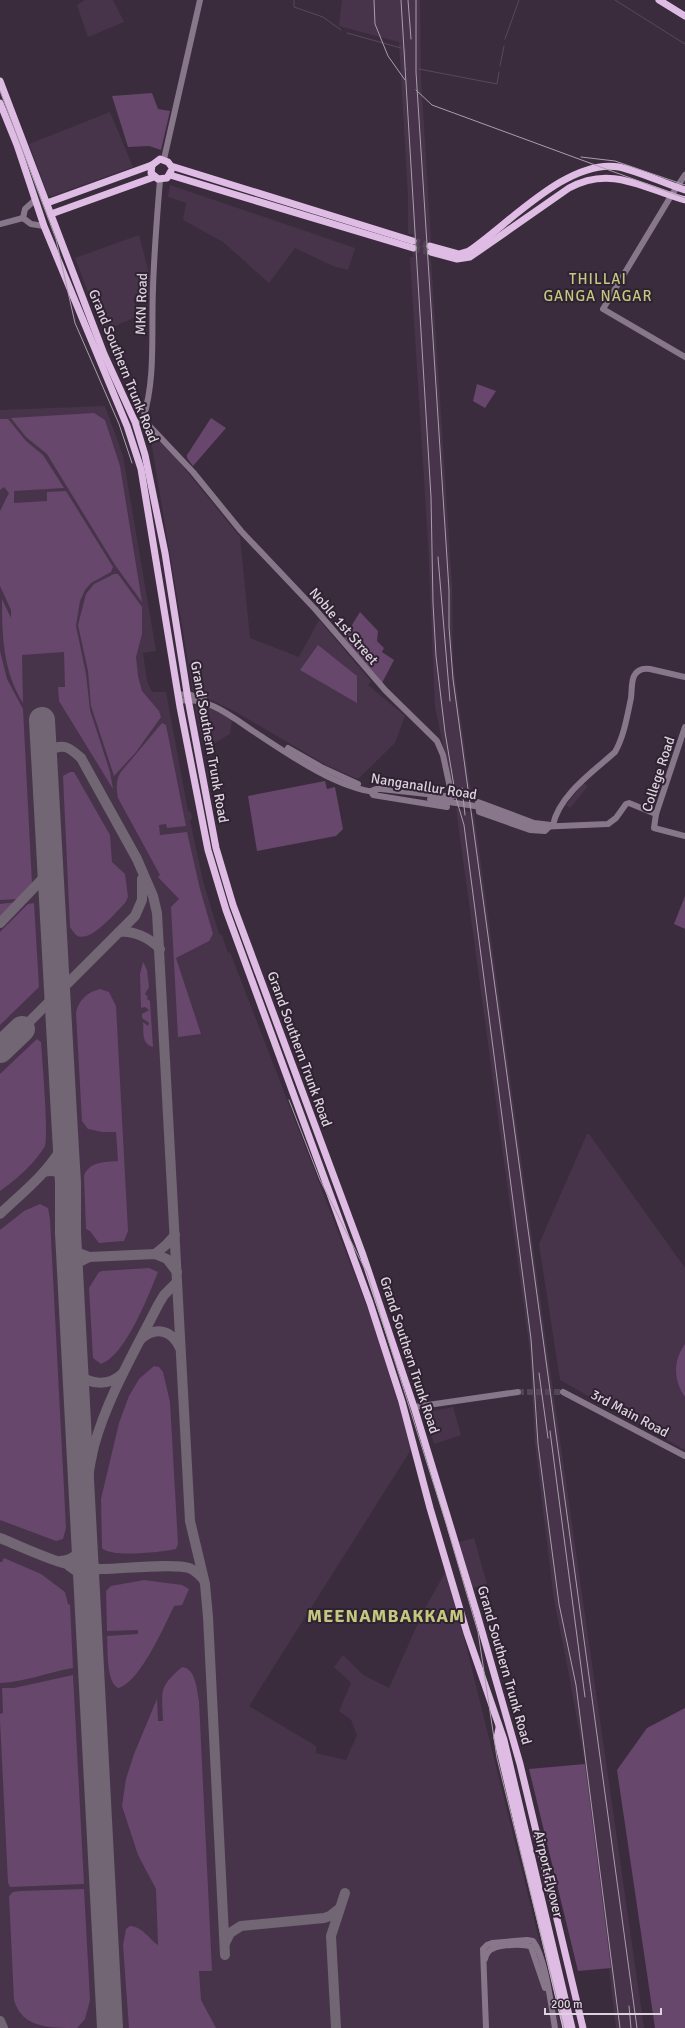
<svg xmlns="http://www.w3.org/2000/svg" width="685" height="2028" viewBox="0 0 685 2028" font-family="Signika,sans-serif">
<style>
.built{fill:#47344a}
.green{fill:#67476c}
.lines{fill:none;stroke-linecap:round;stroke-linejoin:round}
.stream{stroke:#5d4461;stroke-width:1}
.taxiway{stroke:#726574;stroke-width:10}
.runway{stroke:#726574;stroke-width:26}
.tertiary-tunnel{stroke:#524555;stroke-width:6;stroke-dasharray:6 3;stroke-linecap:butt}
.primary-tunnel{stroke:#524555;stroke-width:7;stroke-dasharray:7 3.5;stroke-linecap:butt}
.tertiary{stroke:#88778b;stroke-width:6}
.primary{stroke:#dfbce4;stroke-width:7}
.rail{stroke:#a99eab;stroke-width:1}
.labels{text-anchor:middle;stroke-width:4;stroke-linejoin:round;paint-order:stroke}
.street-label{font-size:14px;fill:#dcd3de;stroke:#302232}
.neighbourhood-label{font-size:15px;letter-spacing:1px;fill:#c3c87b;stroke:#302232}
.district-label{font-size:18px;font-weight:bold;letter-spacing:1px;fill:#c3c87b;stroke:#302232}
</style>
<rect width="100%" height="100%" fill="#3a2c3d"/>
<g class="built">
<polygon points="85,0 113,0 124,22 88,37 77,5"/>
<polygon points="342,0 420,0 421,78 431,241 428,242 429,259 431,260 452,586 453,662 472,801 454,797 435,707 428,542 410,257 413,257 413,234 408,234 408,196 399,42 339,26"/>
<polygon points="110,112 133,167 52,196 48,195 29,144"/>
<polygon points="170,185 355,248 348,270 333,266 295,248 269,283 223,242 183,220 186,203 168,197"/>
<polygon points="139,235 152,285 152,295 133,298 138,316 103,331 75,258"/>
<polygon points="105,406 123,456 156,651 143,653 147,681 152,692 166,692 188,811 191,812 192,819 190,820 203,881 219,934 222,935 228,953 230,952 374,1325 412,1448 249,1706 316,1746 316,1753 346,1760 357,1735 351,1720 339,1711 351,1683 334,1667 343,1655 363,1675 389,1688 423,1612 447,1569 561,2028 0,2028 0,410"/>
<polygon points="151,441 164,443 240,537 250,638 299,657 319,620 371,681 368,685 405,716 395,743 358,779 326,765 236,712 193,691"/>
<polygon points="195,705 208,706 232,719 230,734 204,749"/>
<polygon points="583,783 588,786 570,808 566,805"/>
<polygon points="456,808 474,813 547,1349 644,2028 616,2028 585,1764 567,1664 554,1600 535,1444 530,1352"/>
<polygon points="587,1134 589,1134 685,1268 685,1450 560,1380 539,1244"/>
<polygon points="453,1407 461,1435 434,1444 423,1413"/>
<polygon points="474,1538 487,1584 472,1588 459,1542"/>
</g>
<g class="green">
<polygon points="152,93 158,109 170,111 161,150 149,146 128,147 112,96"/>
<polygon points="477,384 496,391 485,408 473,401"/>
<polygon points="94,413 105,420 120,466 142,602 115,565 47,454 26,437 11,418"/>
<polygon points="211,418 226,428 193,466 187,458 187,455"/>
<path d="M0,419H8L26,441L43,455L64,488L14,491V503L47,501V492L66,491L113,567L111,572L91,583L85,590L80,601L76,626L86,674L90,710L110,772L113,789L59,701L58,687H65L64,652L22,655L23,703C3,671 2,636 2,599L11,618V610L0,586V511L9,493L4,487L0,490Z"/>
<polygon points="114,574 118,574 142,607 142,634 136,657 138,676 142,691 159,711 161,717 136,752 114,776 91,706 88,671 78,625 86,594 94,584"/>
<polygon points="360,612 378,631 377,641 384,648 382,652 394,660 382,683 344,638"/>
<polygon points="318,645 357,676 357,703 300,670"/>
<polygon points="0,651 7,679 23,709 32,884 19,899 0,900"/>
<path d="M162,723L166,725L186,826L167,828L166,824L159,825L160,835L187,832L200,889L213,934L209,941L176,958L201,1034L178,1037L171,907L179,899L158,877L160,875L118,798C116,789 116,781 120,773Z"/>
<path d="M70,772H74L110,835L112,862L125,874L128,897L125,903C116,912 89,945 76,935C74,933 72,930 70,927L63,776Z"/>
<polygon points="325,781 327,789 335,787 343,829 336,836 257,851 248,796"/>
<polygon points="685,896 685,929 674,924"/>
<polygon points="17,902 0,919 0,904"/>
<polygon points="34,903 39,987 0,1025 0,932 28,904"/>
<path d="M143,962L147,970L149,987L145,994L148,997L147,999L150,1001L153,1047C141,1043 144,1033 143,1022L148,1026L149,1023L142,1018V1014L149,1010L145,1007L141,1008L140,974Z"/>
<path d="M100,989L109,992L116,1006L128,1231L124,1241L99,1243L90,1231L86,1229L84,1176C89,1161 106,1162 118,1161L116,1132H102L88,1129L82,1121L76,1013C78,1001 87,992 100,989Z"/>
<path d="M37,1039L41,1042C42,1057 49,1138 45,1146C37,1161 15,1181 0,1191V1074Z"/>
<polygon points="40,1204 48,1208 50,1219 66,1528 63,1539 56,1541 0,1520 0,1230 24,1211"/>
<path d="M149,1268L158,1272C148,1296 126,1355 101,1364L93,1358L89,1288L99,1272L102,1271Z"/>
<path d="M685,1344V1397C673,1380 673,1360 685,1344Z"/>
<path d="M154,1366L159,1367L163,1372L170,1402L178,1544L176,1549C163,1552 110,1558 102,1548L101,1499L119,1423L129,1396L139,1379Z"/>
<path d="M4,1558L41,1574L65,1592L68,1604L70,1605L73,1668C48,1672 26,1682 0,1683V1562H2Z"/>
<path d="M144,1580L182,1585L189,1589L182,1605L174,1606C165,1625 139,1684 118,1688C106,1682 108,1650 107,1636L138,1634V1630L107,1631L106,1591L111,1586Z"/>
<path d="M182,1667C196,1668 197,1691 199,1701L212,1971H199L201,2000L216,2028H129L123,1945L126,1929L130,1926C143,1927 149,1939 158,1945L156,1889L138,1855L122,1806L126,1779L134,1754L157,1699L158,1721H163C162,1691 158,1688 182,1667Z"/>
<polygon points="73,1675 84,1884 10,1887 8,1883 0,1720 0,1714 3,1713 2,1688 14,1688"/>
<polygon points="685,1708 685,2028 655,2028 617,1770 647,1728"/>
<polygon points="585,1764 611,1968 578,1971 529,1769"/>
<path d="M84,1889L90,2000L85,2019L77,2028C49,2028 22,2028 14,2000L9,1896L13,1892L20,1891Z"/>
</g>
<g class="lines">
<g class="stream">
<polyline points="294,0 294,7 323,17 341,30"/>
<polyline points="615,0 685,44"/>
<polyline points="347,33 401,48"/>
<polyline points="505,39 519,0"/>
<polyline points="405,49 405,69 407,69"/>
<polyline points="500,66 504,46"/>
<polyline points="419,69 497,84 499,72"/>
</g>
<g class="taxiway">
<path d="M45,759L49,751C63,742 70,748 81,758L137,859L153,896L157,913L190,1521L205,1584L208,1617L225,1955"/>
<polyline points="0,923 52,869"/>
<path d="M119,932C133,930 150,938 160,949"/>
<polyline points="22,1029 135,916 142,900 142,879"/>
<path d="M44,1172C56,1169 62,1173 68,1183"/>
<path d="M0,1214C24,1191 52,1170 66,1139"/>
<polyline points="68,1246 76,1252 89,1257"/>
<polyline points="155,1254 166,1245 175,1235"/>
<polyline points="70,1273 77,1263 89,1257 155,1254 167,1259 177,1272"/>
<path d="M141,1339C156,1326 172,1330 180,1348"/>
<path d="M75,1372C89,1385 109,1387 123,1373"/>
<path d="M83,1521C85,1496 88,1471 94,1446C108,1396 135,1351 158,1305L164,1295L177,1282"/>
<path d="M0,1538C30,1550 70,1571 103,1569C121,1569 174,1563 189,1568C194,1570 199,1574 203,1579"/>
<polyline points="85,1555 92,1566 99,1569"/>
<path d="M60,1561C75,1560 80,1553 84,1539"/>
<polyline points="69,1566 79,1573 86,1587"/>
<polyline points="225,1943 230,1933 241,1926 324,1918 330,1916 339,1909"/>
<polyline points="0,2021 3,2028"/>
<polyline points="110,2027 110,2028"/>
<polyline points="336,2028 331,1936 345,1893"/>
</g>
<g class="runway">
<polyline points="42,720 65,1133 68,1183 68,1233 110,2028"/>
<polyline points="0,1050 22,1029"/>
</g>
<polyline class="tertiary-tunnel" points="518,1392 563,1392"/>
<g class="primary-tunnel">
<polyline points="413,241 430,246"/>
<polyline points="413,248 431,252"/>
</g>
<g class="tertiary">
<polyline points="164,159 200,0"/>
<polyline points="685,175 671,196 603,309 685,357"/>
<polyline points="35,200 25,209 23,218 31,224 44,226"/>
<polyline points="0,224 23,218"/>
<polyline points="143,419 193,472 241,531 315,609 385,690 437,741 443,755 452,797 445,796 381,789 376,789 371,791 373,795 447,807 445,796"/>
<path d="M139,421L143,419C156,378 151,332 153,289C154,253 157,216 160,180"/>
<polyline points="178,695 187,694 204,699"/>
<path d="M179,701C207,696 231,716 253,731C287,753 334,787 375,792"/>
<polyline points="685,727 656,814 654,828 685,836"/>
<polyline points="288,748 323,768 358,784"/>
<polyline points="430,799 475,806 536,827 608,824 616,818 626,804 629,803 656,814"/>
<polygon points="478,802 534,823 551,825 545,831 530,830 479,812"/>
<path d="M553,825C559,795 594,771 615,752C624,736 627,717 631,698C632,691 631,683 634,676C637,670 643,668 650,669L685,677"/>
<polyline points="563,1392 685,1456"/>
<polyline points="414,1407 518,1392"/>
<path d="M485,1959C486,1955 487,1951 492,1949C500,1945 523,1943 531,1947L545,1988"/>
<path d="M486,2028L483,1949L487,1945L492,1943L527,1940L533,1941C546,1958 551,2006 555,2028"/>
</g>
<g class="primary">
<polyline points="659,0 685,16"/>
<polyline points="0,81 104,354 135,422 145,455 165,553 188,699 216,848 233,905 363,1255 415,1410 477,1614 520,1764 583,2028"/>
<polyline points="0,103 17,145 44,226 127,426 141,469 180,707 208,850 226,910 370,1303 402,1402 430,1508 467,1633 504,1740 572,2028"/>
<polyline points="152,165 151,173 158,179 167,178 171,171"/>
<polyline points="170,175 413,248"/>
<polyline points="47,203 152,165 160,159 168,162 171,166 413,241"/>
<polyline points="51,214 154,177"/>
<path d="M430,246L459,254L469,251C509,224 568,158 619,167C641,172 663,183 685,190"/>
<path d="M431,252L457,259L470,257L569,188C611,165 643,188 685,200"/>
<polyline points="499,1728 497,1738 566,2028"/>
</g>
<g class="rail">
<polyline points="374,0 375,24 388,56 405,80"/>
<polyline points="401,0 431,497 433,603 436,656 445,732 456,798 464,825 531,1339 538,1444 559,1604 576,1685 620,2028"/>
<polyline points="408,0 411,39"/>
<polyline points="416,0 416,72 449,590 449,627 453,679 637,2028"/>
<polyline points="416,90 432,105 685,198"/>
<polyline points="0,91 56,239 75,323 119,424 132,463"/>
<polyline points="581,157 615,161 685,185"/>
<polyline points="438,557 450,701"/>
<polyline points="462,788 465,815"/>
<polyline points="289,1100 320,1180 367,1273 445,1520 478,1632 497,1758 564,2028"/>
<polyline points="539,1373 548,1438"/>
<polyline points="550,1431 585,1697"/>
<polyline points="629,2006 631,2028"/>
</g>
</g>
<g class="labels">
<g class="street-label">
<text transform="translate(141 304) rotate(-88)" y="5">MKN Road</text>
<text transform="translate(124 366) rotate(68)" y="5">Grand Southern Trunk Road</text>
<text transform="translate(344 626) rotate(49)" y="5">Noble 1st Street</text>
<text transform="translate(210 742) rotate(80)" y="5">Grand Southern Trunk Road</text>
<text transform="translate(658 774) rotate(-72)" y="5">College Road</text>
<text transform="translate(424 786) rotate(9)" y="5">Nanganallur Road</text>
<text transform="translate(300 1049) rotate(70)" y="5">Grand Southern Trunk Road</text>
<text transform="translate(410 1355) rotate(72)" y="5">Grand Southern Trunk Road</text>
<text transform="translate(630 1413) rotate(28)" y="5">3rd Main Road</text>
<text transform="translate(505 1665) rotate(74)" y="5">Grand Southern Trunk Road</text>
<text transform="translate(549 1874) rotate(77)" y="5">Airport Flyover</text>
</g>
<g class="neighbourhood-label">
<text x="598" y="284">THILLAI<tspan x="598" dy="17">GANGA NAGAR</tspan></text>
</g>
<g class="district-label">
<text x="386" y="1622">MEENAMBAKKAM</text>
</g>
</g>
<path d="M545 2008v6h116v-6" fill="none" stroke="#dcd3de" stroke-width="2"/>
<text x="551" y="2008" font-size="12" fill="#dcd3de" stroke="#302232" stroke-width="3" paint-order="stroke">200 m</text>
</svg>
